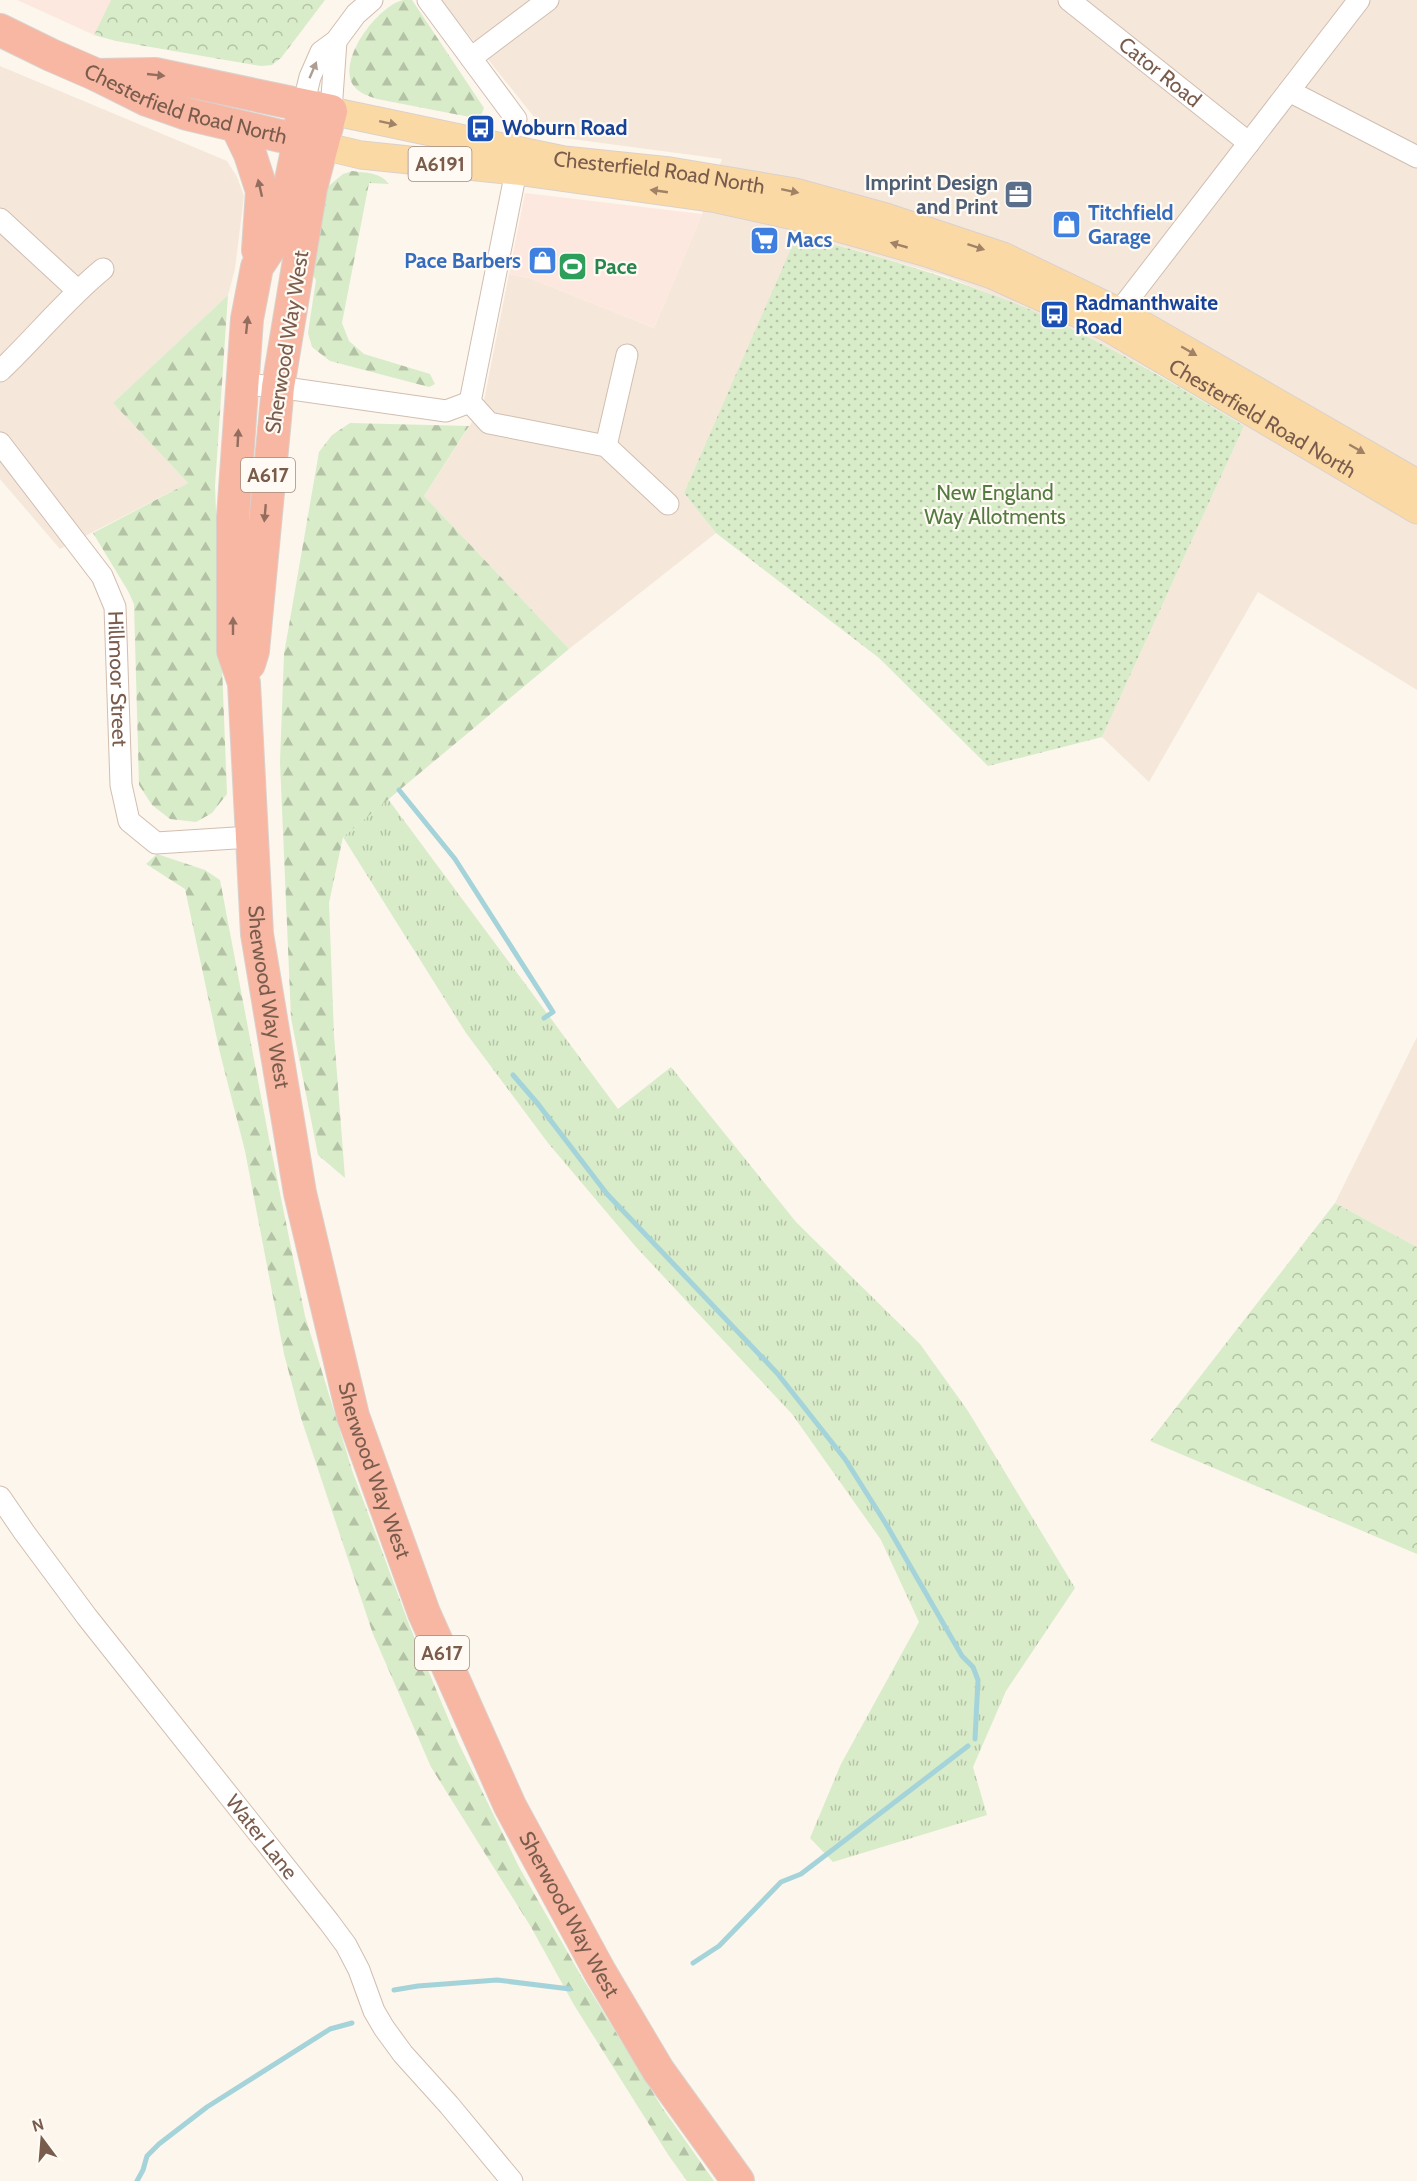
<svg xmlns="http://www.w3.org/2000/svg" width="1417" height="2181" viewBox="0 0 1417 2181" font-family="Cabin,sans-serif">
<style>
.residential{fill:#f5e8da}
.commercial{fill:#fde8e0}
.grass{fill:url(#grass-tufts)}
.forest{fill:url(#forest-firs)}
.park{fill:url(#park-crowns)}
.garden{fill:url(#garden-dots)}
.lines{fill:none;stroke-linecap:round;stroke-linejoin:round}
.stream{stroke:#a5d3da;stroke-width:5}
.minor-casing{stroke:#d1beb0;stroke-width:23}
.major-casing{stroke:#dad1cd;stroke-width:29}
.highway-casing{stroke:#dad1cd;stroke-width:34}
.minor{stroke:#fff;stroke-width:21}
.major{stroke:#fbd9a5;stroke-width:27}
.highway{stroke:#f7b7a3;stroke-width:32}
.oneway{fill:#af9d94}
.oneway2{fill:#936e5e}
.oneway3{fill:#a18267}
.labels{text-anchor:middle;stroke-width:4.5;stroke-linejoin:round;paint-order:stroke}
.shield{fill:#fffaf3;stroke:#a28b7f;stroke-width:1.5}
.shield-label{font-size:20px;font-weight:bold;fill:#7a5c4d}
.street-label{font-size:21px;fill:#7a5c4d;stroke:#fffaf3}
.transit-label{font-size:21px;font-weight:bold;fill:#164399;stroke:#fffaf3;text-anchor:start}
.service-label{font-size:21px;font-weight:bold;fill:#4e5e75;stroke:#fffaf3;text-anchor:end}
.shop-label{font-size:21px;font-weight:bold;fill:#366cbe;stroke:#fffaf3;text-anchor:start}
.leisure-label{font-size:21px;font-weight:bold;fill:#27864d;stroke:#fffaf3;text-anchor:start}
.park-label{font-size:21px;fill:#537a41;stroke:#fffaf3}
</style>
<defs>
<pattern id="grass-tufts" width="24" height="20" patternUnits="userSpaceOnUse" patternTransform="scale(1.5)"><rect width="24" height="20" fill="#d8ecc9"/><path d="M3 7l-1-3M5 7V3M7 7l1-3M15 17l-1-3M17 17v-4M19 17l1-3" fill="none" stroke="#b4c2a5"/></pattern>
<pattern id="forest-firs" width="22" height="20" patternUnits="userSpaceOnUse" patternTransform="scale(1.5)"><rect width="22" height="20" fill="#d8ecc9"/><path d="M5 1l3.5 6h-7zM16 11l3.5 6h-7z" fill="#b4c2a5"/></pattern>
<pattern id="park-crowns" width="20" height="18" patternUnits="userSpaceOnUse" patternTransform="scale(1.5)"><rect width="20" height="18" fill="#d8ecc9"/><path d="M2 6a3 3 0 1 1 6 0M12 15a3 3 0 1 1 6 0" fill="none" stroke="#b4c2a5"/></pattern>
<pattern id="garden-dots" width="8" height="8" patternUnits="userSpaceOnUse" patternTransform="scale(1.5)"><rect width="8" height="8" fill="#d8ecc9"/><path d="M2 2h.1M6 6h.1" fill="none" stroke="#b4c2a5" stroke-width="1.8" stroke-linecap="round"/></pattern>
</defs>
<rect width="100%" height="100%" fill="#fdf6ec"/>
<g class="residential">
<polygon points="441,0 1417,0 1417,690 1258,592 1149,782 1102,737 1244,426 1163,377 1096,341 1021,306 945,276 863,252 798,235 684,493 716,533 569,649 424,496 483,405 509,274 529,278 654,328 702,214 722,159 549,136"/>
<polygon points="0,66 227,161 237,177 244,196 235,269 228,295 113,403 188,483 60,549 0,479"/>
<polygon points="1417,1037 1417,1247 1335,1203"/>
</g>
<g class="commercial">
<polygon points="17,0 111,0 94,35"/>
<polygon points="525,193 702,214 654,328 529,278 509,274"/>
</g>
<polygon class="grass" points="388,799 618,1109 671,1067 796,1222 920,1344 968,1411 1075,1588 1006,1691 973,1767 987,1815 833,1862 810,1838 841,1764 919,1622 881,1540 792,1414 636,1247 548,1143 466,1033 343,837"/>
<g class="forest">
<path d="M403,0H412L484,108L481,115L475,118L377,99C368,96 359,93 353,85C337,59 378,6 403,0Z"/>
<path d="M352,171C366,173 380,172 389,184L369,183L342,323L349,341L364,354L430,374L435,384L429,387L330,361L312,347L308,333L316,280L311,272L325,189L343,174Z"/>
<polygon points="228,295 215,486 227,794 212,813 196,822 170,819 152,805 139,785 134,604 128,591 93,533 188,483 113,403"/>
<polygon points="350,423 469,426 424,496 569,649 343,837 329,903 334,1035 345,1178 318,1155 291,1018 280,762 284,654 319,452 332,435"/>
<polygon points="157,854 205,870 220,880 270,1144 305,1316 352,1470 410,1627 458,1742 519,1867 580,1974 663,2109 714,2181 687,2181 669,2156 574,2005 531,1927 431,1767 373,1634 301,1418 284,1354 245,1151 220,1053 185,889 146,864"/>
</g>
<g class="park">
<polygon points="111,0 325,0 281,58 272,65 261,66 116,41 94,35"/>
<polygon points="1335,1203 1417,1247 1417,1554 1150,1441"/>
</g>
<path class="garden" d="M797,235C873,254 947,276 1019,305C1098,338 1171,382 1244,426L1102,737L988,766L879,658L716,533L684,493Z"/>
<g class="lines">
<g class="stream">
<polyline points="399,790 455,859 553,1012 544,1018"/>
<polyline points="513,1075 538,1104 607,1194 777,1373 845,1459 886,1524 962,1656 973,1667 978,1680 975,1739"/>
<polyline points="693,1963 719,1946 781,1882 801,1874 968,1746"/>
<polyline points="394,1990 418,1986 497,1980 570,1989"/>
<polyline points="137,2181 143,2170 147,2156 159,2144 207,2107 330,2029 352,2023"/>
</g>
<defs>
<g id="minor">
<polyline points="428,0 516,119"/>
<path id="s1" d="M1069,0L1249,143"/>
<polyline points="471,58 548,0"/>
<polyline points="1289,91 1417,157"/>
<polyline points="303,106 310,77 321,52 336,41 356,14 372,0"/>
<polyline points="331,111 336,41"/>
<polyline points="519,156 470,402 489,423 606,446 668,504"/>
<polyline points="0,219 77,290"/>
<polyline points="1111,322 1359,0"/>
<path d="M0,371C35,338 65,300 103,269"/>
<polyline points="241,384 278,387 446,411 470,402"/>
<path id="s2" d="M0,443L102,576L115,607L121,785L129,821L156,843L251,837"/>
<polyline points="606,446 627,355"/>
<path id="s3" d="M0,1497L24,1532L87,1617L329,1922L346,1945L359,1970L374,2011L384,2028L403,2054L449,2105L512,2181"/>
</g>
<g id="major">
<path id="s4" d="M331,111L564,160L670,171L795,192L886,217L1003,256L1120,312L1417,483"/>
<path id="s5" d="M323,146L361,155L516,171L717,199L803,218L927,253L992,275L1107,327L1417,510"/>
</g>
<g id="highway">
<path id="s6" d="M0,30L51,55L97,75L147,100L187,114L319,145"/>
<polyline points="97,75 155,74 331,111 311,188 278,387 253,651 249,664"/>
<path id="s7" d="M303,106L299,141L285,209L271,246L257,267L247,319L233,517V651L244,683L257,934L300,1193L353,1416L424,1613L510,1806L600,1972L658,2070L738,2181"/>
<polyline points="237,127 250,154 262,191 258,250"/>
</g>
</defs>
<use href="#minor" class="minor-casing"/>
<use href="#major" class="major-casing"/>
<use href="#highway" class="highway-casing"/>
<use href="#minor" class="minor"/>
<use href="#major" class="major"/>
<use href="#highway" class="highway"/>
</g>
<defs><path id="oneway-solid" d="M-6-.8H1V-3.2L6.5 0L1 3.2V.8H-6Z" transform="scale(1.5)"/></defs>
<use class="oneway" href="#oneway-solid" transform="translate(313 70) rotate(-67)"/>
<g class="oneway2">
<use href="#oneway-solid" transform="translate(156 75) rotate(6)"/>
<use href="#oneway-solid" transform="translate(260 188) rotate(-103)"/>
<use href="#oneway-solid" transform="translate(247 325) rotate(-84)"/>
<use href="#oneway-solid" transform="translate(238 438) rotate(-87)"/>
<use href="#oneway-solid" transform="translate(265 513) rotate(95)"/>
<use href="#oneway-solid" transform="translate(233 626) rotate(-90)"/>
</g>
<g class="oneway3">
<use href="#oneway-solid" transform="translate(388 123) rotate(12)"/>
<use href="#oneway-solid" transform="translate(659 191) rotate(-172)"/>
<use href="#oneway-solid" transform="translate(790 191) rotate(12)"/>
<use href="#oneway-solid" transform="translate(899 245) rotate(-164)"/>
<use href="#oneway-solid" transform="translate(976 247) rotate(18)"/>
<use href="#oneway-solid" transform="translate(1189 351) rotate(30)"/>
<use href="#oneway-solid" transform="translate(1357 449) rotate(30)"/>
</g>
<defs>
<symbol id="bus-square" viewBox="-11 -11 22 22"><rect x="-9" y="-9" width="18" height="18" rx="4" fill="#1a4fb4" stroke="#fffaf3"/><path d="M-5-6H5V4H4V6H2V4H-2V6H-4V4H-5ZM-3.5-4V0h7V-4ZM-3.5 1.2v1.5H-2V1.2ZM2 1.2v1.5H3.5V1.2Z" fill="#fff"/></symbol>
<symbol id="office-square" viewBox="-11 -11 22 22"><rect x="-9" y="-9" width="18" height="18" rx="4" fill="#5c6f8a" stroke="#fffaf3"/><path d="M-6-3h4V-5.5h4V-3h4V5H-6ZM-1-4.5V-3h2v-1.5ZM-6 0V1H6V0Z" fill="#fff"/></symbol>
<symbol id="shop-square" viewBox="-11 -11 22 22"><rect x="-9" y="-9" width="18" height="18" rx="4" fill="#3f7fe0" stroke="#fffaf3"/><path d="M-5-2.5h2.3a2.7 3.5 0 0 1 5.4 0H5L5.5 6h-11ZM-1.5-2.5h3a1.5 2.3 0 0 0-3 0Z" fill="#fff"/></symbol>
<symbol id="supermarket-square" viewBox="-11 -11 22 22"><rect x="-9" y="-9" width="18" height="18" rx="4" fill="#3f7fe0" stroke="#fffaf3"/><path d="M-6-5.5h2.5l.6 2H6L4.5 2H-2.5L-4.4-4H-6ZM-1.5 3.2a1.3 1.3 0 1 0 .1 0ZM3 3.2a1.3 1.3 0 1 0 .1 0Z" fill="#fff"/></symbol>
<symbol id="stadium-square" viewBox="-11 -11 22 22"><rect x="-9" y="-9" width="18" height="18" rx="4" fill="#2e9e5b" stroke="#fffaf3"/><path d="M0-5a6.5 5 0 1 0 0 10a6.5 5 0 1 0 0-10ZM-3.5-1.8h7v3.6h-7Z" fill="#fff"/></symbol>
</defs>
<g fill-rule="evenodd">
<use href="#bus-square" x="464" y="112" width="33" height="33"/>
<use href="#office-square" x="1002" y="178" width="33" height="33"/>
<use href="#shop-square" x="1050" y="208" width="33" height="33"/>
<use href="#supermarket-square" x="748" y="224" width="33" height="33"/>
<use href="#shop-square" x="526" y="244" width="33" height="33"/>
<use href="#stadium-square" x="556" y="250" width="33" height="33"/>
<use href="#bus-square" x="1038" y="298" width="33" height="33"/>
</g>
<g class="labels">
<g class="shield">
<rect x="408.5" y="147" width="63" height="34" rx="4.5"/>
<rect x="241" y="458" width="54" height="34" rx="4.5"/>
<rect x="415" y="1636" width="54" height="34" rx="4.5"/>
</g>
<g class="shield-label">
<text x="440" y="171">A6191</text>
<text x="268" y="482">A617</text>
<text x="442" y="1660">A617</text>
</g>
<g class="street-label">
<text dy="7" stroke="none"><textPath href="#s1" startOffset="116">Cator Road</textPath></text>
<text dy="7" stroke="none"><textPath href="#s6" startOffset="201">Chesterfield Road North</textPath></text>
<text dy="7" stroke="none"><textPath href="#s4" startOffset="334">Chesterfield Road North</textPath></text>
<text transform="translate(287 342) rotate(-81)" y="7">Sherwood Way West</text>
<text dy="7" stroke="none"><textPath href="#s5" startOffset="990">Chesterfield Road North</textPath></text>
<text dy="7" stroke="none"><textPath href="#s2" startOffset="273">Hillmoor Street</textPath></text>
<text dy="7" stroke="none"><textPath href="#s7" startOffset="904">Sherwood Way West</textPath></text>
<text dy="7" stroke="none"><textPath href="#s7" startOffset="1390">Sherwood Way West</textPath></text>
<text dy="7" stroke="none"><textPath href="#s3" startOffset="429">Water Lane</textPath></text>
<text dy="7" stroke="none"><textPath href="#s7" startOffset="1876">Sherwood Way West</textPath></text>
</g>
<g class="transit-label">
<text x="502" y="135">Woburn Road</text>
<text x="1075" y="310">Radmanthwaite<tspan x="1075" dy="24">Road</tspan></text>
</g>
<g class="service-label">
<text x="998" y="190">Imprint Design<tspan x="998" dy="24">and Print</tspan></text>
</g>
<g class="shop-label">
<text x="1088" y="220">Titchfield<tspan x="1088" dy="24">Garage</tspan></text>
<text x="786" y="247">Macs</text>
<text x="521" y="268" text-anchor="end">Pace Barbers</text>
</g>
<g class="leisure-label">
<text x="594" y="274">Pace</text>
</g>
<g class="park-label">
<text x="995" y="500">New England<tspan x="995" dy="24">Way Allotments</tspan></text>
</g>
</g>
<g transform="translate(42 2139) rotate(344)" stroke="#fffaf3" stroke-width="4.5" paint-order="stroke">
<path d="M0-4.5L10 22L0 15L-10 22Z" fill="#7a5c4d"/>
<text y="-9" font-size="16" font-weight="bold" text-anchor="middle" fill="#7a5c4d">N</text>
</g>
</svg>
